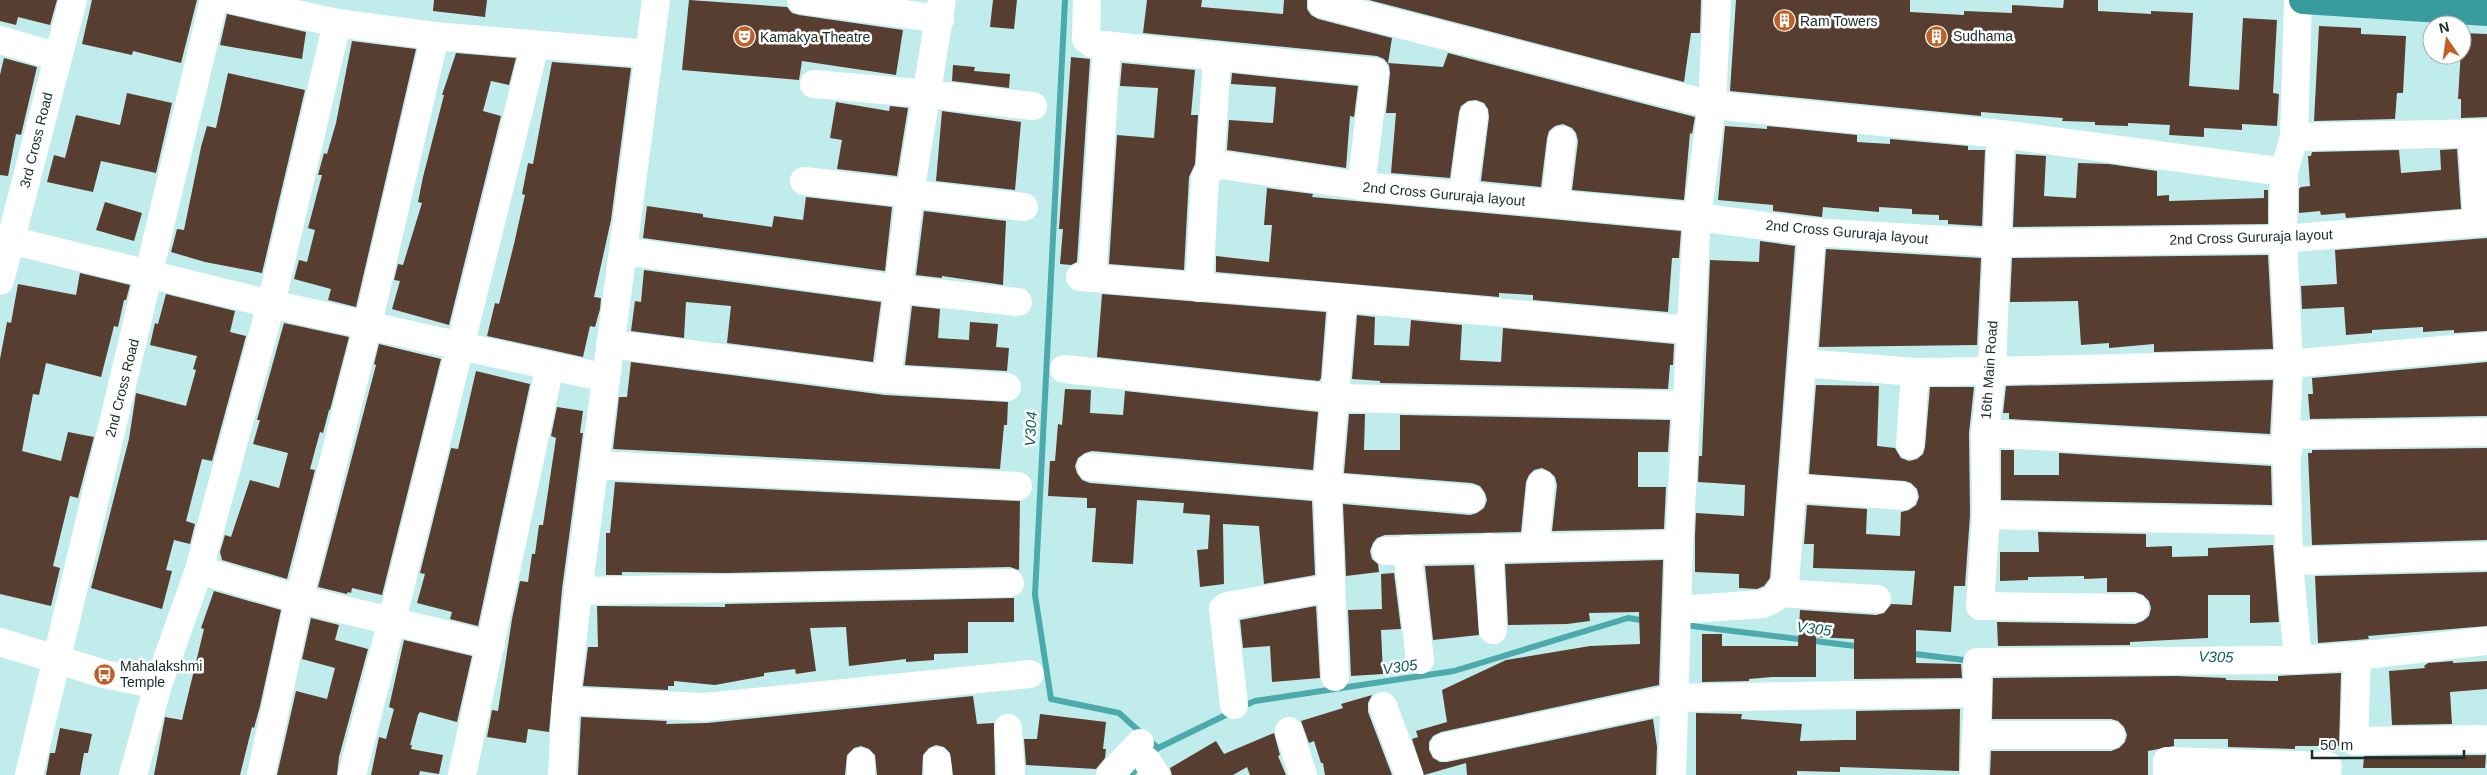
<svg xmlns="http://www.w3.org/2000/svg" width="2487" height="775" viewBox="0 0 2487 775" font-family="Arial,sans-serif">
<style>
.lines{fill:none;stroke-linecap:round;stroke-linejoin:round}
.stream{stroke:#4caaac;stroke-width:6}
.building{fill:#583e30}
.minor{stroke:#fff;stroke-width:28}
.highway{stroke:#389b9e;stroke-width:28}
.labels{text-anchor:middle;stroke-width:5;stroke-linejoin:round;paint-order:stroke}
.poi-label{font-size:14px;fill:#1b2b2c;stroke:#fff;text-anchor:start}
.street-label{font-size:14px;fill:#1b2b2c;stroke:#fff}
.water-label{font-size:15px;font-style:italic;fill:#0d5e60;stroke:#fff}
</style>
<rect width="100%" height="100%" fill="#c1ecec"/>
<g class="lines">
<g class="stream">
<polyline points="1065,0 1035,595 1051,699 1119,713 1158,748"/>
<polyline points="1684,625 1863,647"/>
<polyline points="1907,653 1972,661"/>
<polyline points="1241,707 1255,701 1454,671 1628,618 1647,621"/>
<polyline points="1149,756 1158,748 1232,712"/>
<polyline points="1131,775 1142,763"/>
</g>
</g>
<g class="building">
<polygon points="0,0 57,0 50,25 18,17 16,25 0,21"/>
<polygon points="92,0 197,0 181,63 133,51 132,55 82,44"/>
<polygon points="434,0 487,0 485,17 433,11"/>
<polygon points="689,0 787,7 792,13 799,15 903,30 896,75 802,61 799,80 682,70"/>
<polygon points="993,0 1017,0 1014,29 990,27"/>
<polygon points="1147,0 1202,0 1201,7 1283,14 1284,0 1307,0 1307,9 1311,15 1318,19 1392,38 1388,63 1443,67 1448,53 1695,117 1692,134 1690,133 1684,200 1572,190 1578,141 1576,133 1572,128 1563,124 1555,126 1549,131 1547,138 1541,187 1481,181 1489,117 1488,109 1484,103 1476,100 1468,101 1461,106 1459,112 1450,178 1391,173 1396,113 1386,113 1390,73 1389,65 1384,59 1377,56 1143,33"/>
<polygon points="1369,0 1701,0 1700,33 1691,33 1684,82"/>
<polygon points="1736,0 1910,0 1910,12 1964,15 1964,11 2012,13 2012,5 2063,8 2064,0 2098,0 2098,11 2151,14 2151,11 2193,13 2189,86 2239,90 2243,18 2277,20 2273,93 2279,94 2277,126 2242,124 2242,130 2204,128 2204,137 2169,135 2170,125 2128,123 2128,126 2095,125 2095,122 2062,121 2063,118 1981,112 1981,116 1730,91"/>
<polygon points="227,14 306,32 302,59 220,45"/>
<polygon points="2319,26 2361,28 2361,34 2406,36 2403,93 2397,93 2395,119 2314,121"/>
<polygon points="2462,33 2487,34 2487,117 2461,118 2461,99 2458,99"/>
<polygon points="352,41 416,49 356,307 328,300 331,289 294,279 299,260 307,262 315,230 308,228 322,175 318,175 324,153 327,154 336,123"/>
<polygon points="456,53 516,58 509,85 491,81 483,111 501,116 449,325 392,309 400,281 394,280 398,264 403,265 422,203 418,202 423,177 444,95 442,95"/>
<polygon points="1071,57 1090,59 1077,262 1071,265 1060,264 1063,229 1059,229"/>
<polygon points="4,58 37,67 21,135 16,134 8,176 0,175 0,75"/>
<polygon points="552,62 631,68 611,220 594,297 601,298 600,309 595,327 590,326 583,357 487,336 495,303 499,304 514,244 525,195 522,194 528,163 533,164"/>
<polygon points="1122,63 1195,70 1191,115 1198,115 1195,164 1189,177 1184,270 1109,264 1117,135 1154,138 1158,88 1120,86"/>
<polygon points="953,65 975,67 974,71 1010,74 1009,88 952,81"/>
<polygon points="228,73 305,90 262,273 205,262 171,252 177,229 184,230 201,147 207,126 216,128"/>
<polygon points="1232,73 1358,86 1354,117 1350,116 1346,168 1227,150 1229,120 1273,123 1276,87 1231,84"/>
<polygon points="127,93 172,103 156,173 101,161 93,192 47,182 54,155 65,158 76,115 120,125"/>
<polygon points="836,102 889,111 890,106 908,108 897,176 837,169 842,140 830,138"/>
<polygon points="942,111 1021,122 1015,190 936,181"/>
<polygon points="1725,126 1767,129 1767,126 1857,135 1857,142 1890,144 1890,139 1968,146 1968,150 1985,150 1982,226 1948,224 1948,220 1939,220 1939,215 1912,214 1912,209 1879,207 1879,212 1823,207 1822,217 1773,211 1773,205 1718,200"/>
<polygon points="2457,149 2461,209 2346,218 2345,213 2321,215 2320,211 2299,213 2299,189 2301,187 2310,186 2308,156 2311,156 2312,152 2399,150 2401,173 2441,170 2440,150"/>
<polygon points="2016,154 2046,156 2044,196 2076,198 2078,163 2109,164 2157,171 2157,196 2169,195 2169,201 2264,198 2264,190 2268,190 2268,224 2013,227"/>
<polygon points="1267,188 1313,194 1312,197 1681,231 1679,258 1672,258 1668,312 1533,300 1533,295 1499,293 1499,297 1216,272 1216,256 1269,262 1272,225 1264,225"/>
<polygon points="806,197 892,207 885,271 643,238 647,206 703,214 703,217 772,227 774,216 803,220"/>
<polygon points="105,202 142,213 134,241 96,230"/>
<polygon points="924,211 1006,221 1003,285 942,276 942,278 916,275"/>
<polygon points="2487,238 2487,331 2454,333 2454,330 2423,332 2423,327 2372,330 2372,333 2346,335 2344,307 2302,309 2301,286 2337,284 2335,250"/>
<polygon points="1760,241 1795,246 1770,578 1764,586 1757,589 1739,588 1739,574 1695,572 1695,535 1696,513 1744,516 1745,485 1698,482 1699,456 1702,456 1710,260 1759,262"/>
<polygon points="1826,249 1981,258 1977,345 1819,347"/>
<polygon points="2268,255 2273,349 2154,352 2154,344 2109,348 2109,343 2081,345 2078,301 2010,302 2012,258"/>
<polygon points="644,270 881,302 873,362 727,343 731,306 686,302 684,338 631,331 635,301 641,302"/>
<polygon points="80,273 130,285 126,300 124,300 118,327 114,326 101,377 46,363 39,395 33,394 22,451 61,461 68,432 94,437 78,498 70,496 59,541 53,566 60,568 51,606 0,594 0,359 7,322 11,323 18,284 76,295"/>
<polygon points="166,294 235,311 230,332 246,336 212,461 202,459 186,521 195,524 190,544 174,540 166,570 172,571 162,609 91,588 129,439 136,393 186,406 196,370 193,369 197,356 150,345 155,323 158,324"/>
<polygon points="1102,294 1326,312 1321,378 1319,381 1097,357"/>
<polygon points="912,306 940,309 938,338 969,340 970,322 998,324 996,347 1009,348 1007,371 905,365"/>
<polygon points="1357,315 1375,317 1374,345 1409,346 1411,320 1462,325 1460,360 1501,362 1503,328 1674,344 1673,365 1670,365 1668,389 1380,383 1380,381 1352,379"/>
<polygon points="284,323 349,337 330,410 329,410 323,433 320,432 310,469 315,470 287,579 222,560 220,552 225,535 231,537 250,480 279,488 288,453 253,444 260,420 257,420"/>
<polygon points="379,344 441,359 382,595 352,588 351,593 348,592 347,594 318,587 376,365 374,364"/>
<polygon points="631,362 885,395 1008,402 1007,425 1004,425 1000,469 613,449 619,397 627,397"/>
<polygon points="2487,362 2487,416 2310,419 2308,394 2313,394 2312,378"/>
<polygon points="476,371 530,384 478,626 450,619 452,612 417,603 425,574 420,573 451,448 458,449"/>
<polygon points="2273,380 2270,434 2009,419 2009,413 2003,413 2006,386"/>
<polygon points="1816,385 1879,386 1877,446 1895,448 1901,458 1909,461 1917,459 1923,454 1925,447 1930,387 1974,387 1969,433 1970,515 1965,586 1954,586 1951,632 1916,630 1916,663 1961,664 1962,678 1854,679 1854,639 1816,637 1816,677 1772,677 1749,679 1749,681 1702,682 1702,634 1722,634 1722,646 1798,646 1800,610 1876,615 1884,613 1891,604 1912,605 1915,571 1813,568 1814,544 1804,544 1807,505 1867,509 1866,534 1900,536 1901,512 1909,510 1916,505 1919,497 1917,489 1911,483 1905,481 1809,474"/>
<polygon points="1065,389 1091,390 1090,413 1123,415 1125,391 1318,412 1313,470 1092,451 1085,453 1078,458 1075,466 1077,473 1082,480 1090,483 1312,501 1315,575 1264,584 1259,526 1223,524 1224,584 1200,587 1197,550 1208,549 1210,515 1183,513 1184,503 1137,500 1133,564 1092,562 1096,508 1087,508 1087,498 1048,496 1050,461 1055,461 1058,424 1062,425"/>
<polygon points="557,407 583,411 580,433 583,433 562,589 549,732 528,729 526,743 487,737 492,710 498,711 512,619 520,581 528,582 532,554 535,554 539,525 543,525 556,438 551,436"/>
<polygon points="1349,414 1365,414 1364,450 1400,450 1400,415 1670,420 1668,452 1638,452 1638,487 1666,487 1664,529 1552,531 1557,485 1555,477 1550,472 1542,468 1534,470 1529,475 1526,482 1521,532 1385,535 1377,538 1373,543 1370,551 1372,559 1378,564 1379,572 1346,576 1343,504 1470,515 1477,513 1484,508 1487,500 1485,493 1480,486 1472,483 1344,473"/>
<polygon points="2487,448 2487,540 2312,545 2308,453 2312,453 2312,450"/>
<polygon points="2001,450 2014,450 2014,475 2059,475 2059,453 2271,466 2272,505 2001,500"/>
<polygon points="615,482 1020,501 1019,570 1010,567 725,573 622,572 622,575 606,575 606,533 610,533"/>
<polygon points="2038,532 2146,534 2146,547 2172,546 2172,557 2208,556 2208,548 2273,545 2279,622 2250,623 2250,595 2208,595 2208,638 2130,642 2130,645 1998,646 1997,622 2135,624 2143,621 2149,616 2151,608 2149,601 2143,595 2135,592 2107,592 2107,578 2084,579 2084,576 2028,577 2028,580 2000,581 2000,552 2039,552"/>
<polygon points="1663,560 1659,685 1441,732 1433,736 1429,742 1429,750 1433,758 1440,762 1447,762 1653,719 1657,747 1656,775 1467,775 1466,763 1424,775 1412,739 1418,737 1416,731 1447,722 1442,690 1506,660 1590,646 1640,644 1639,612 1589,613 1590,621 1567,624 1508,625 1505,564"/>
<polygon points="1474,565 1479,635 1433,640 1425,566"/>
<polygon points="2487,572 2487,626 2368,636 2369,639 2318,643 2315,576"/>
<polygon points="1394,573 1401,629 1381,630 1383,674 1351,676 1348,610 1382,609 1381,574"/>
<polygon points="214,591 281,610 260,706 254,728 252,727 240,775 154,775 165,717 182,720 204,629 201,628"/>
<polygon points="1014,598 1014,622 968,622 968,653 934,654 934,660 906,662 906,659 849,666 846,627 810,628 816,671 796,674 795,669 764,673 764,676 715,685 674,681 674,686 668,686 668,690 583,686 588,647 598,647 597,606 725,607 725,604"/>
<polygon points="1316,606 1320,678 1272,682 1270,646 1243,648 1240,620"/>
<polygon points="311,618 339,625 335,640 368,649 339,757 337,775 277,775 296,691 327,699 335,668 302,659"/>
<polygon points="404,640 472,656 457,722 420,712 418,715 410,745 412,745 411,749 443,755 439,774 420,771 419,775 371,775 379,737 386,739 394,709 389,707"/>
<polygon points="2453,661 2453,663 2487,661 2487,689 2450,692 2452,724 2392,725 2389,671 2425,668 2424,666 2428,663"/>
<polygon points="2341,673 2339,746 2295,746 2295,749 2228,747 2228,739 2174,739 2174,746 2148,751 2148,775 1990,775 1991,751 2111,751 2119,748 2125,742 2127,735 2124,727 2118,721 2111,719 1992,719 1993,678 2176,676 2226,678 2226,680 2278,681 2278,676"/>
<polygon points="1372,695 1368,703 1368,712 1392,775 1325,775 1323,763 1321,763 1314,741 1309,743 1301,721 1343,708 1341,704"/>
<polygon points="973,696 977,724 994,723 995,775 953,775 950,753 944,747 936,745 929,748 923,755 922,775 877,775 875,755 869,749 861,746 854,748 847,755 845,775 578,775 581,717 667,721 666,724 707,723"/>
<polygon points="1960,709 1959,771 1840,767 1840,772 1797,771 1797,775 1696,775 1696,713 1742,714 1741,719 1802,724 1800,741 1846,740 1856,740 1856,711"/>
<polygon points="1040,714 1106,722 1103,749 1106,749 1105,758 1096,769 1026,765 1024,739 1037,739"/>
<polygon points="60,728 92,734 88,753 84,753 80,775 46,775 50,753 55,753"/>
<polygon points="1274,733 1280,755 1278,756 1286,775 1250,775 1247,767 1233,775 1172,775 1170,768 1216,741 1224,754"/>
<polygon points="2486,755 2485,768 2363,768 2364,756"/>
</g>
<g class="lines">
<g class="minor">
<polyline points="233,0 337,23 435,36 649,54"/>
<polyline points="801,0 940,19"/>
<polyline points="1087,0 1086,39 1093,44 1375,72 1361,186"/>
<polyline points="2298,0 2294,137 2284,172 2283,239 2289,364 2286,435 2289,561 2298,660"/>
<polyline points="1322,4 1712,105 2001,134 2284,172"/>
<polyline points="0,40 58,57"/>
<polyline points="814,84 928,94 1033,106"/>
<polyline points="2472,133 2477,223"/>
<polyline points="2001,134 1992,371 1985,433 1986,515 1980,606 2135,608"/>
<polyline points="2294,137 2487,133"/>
<polyline points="1210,168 1222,165 1361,186 1697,217 1812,232 1996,243 2283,239 2487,222"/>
<polyline points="804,181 1024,207"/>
<polyline points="1463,195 1474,115"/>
<polyline points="1555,204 1562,140"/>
<polyline points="10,240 271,304 606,378"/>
<polyline points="623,251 898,289 1018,302"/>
<polyline points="1080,277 1343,298 1691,330"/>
<polyline points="1092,278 1107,45"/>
<polyline points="0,281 73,0"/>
<polyline points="1199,288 1205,178 1210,168 1217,56"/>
<polyline points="610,344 887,379 1007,387"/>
<polyline points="1803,363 1915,372 1992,371 2289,364 2487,346"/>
<polyline points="1064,369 1334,398 1687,405"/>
<polyline points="887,379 910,193 942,0"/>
<polyline points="1985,433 2288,451"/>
<polyline points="2286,435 2487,432"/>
<polyline points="1910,445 1915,372"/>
<polyline points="595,465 1018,486"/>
<polyline points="1091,467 1471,499"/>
<polyline points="1793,488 1903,496"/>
<polyline points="1986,515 2288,521"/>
<polyline points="1535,546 1541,484"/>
<polyline points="1489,547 1493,630"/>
<polyline points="1407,549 1420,660"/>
<polyline points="1386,551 1679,544"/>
<polyline points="2289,561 2487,556"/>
<polyline points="199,570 299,599 491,645"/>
<polyline points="578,591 1010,583"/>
<polyline points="1779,593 1877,599"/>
<polyline points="1677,610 1763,604 1775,598 1785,583 1812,232"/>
<polyline points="0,642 104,674 158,685"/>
<polyline points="2357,656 2354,741 2487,739"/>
<polyline points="1335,677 1327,488 1343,298"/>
<polyline points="566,701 705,707 1030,674"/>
<polyline points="1234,705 1223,609 1227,606 1330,588"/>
<polyline points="1383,706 1409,775"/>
<polyline points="1008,728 1011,775"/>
<polyline points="1289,731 1303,775"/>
<polyline points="1976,735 2111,735"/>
<polyline points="1444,747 1675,698 1978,693"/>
<polyline points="937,761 938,775"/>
<polyline points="1147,761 1156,775"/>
<polyline points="861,762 861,775"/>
<polyline points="29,775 214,0"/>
<polyline points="133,775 158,685 199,570 271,304 337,23"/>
<polyline points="261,775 299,599 368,324 435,36"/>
<polyline points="352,775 392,620 535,45"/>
<polyline points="462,775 550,366"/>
<polyline points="562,775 566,701 578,591 656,0"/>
<polyline points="1110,775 1140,743"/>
<polyline points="1672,775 1679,544 1697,217 1712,105 1717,0"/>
<polyline points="1974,775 1978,693 1977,662 2298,660 2357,656 2487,641"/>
<polyline points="2167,775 2167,761 2328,766 2327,775"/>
</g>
<polyline class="highway" points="2303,0 2487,12"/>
</g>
<defs>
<symbol id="building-disc" viewBox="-11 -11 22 22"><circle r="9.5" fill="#c25f24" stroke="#fff"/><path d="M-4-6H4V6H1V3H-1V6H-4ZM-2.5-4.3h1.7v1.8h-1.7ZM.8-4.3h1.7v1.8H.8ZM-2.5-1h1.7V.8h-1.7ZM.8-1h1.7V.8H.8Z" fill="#fff"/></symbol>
<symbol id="theatre-disc" viewBox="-11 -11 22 22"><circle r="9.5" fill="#c25f24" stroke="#fff"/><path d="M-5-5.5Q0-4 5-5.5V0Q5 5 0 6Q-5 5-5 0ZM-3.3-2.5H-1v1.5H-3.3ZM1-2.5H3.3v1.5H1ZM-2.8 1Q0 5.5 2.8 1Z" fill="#fff"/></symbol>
<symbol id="bus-disc" viewBox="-11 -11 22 22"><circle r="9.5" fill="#c25f24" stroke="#fff"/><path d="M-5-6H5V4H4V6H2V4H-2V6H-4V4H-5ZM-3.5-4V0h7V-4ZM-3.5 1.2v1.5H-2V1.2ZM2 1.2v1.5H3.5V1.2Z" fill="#fff"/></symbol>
</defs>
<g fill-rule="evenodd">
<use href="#building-disc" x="1772" y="8" width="25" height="25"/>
<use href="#building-disc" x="1924" y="24" width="25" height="25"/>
<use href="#theatre-disc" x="732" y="24" width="25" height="25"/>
<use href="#bus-disc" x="92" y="662" width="25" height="25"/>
</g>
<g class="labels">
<g class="poi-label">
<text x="1800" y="26">Ram Towers</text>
<text x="1953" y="41">Sudhama</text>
<text x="760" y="42">Kamakya Theatre</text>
<text x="120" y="671">Mahalakshmi<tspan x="120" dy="16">Temple</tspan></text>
</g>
<g class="street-label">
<text transform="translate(36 140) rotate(-76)" y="5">3rd Cross Road</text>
<text transform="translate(1444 194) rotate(5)" y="5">2nd Cross Gururaja layout</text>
<text transform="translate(1847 232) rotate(5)" y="5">2nd Cross Gururaja layout</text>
<text transform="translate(2251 237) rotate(-2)" y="5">2nd Cross Gururaja layout</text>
<text transform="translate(1989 370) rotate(-86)" y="5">16th Main Road</text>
<text transform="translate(122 388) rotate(-76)" y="5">2nd Cross Road</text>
</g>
<g class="water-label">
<text transform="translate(1031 429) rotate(-87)" y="5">V304</text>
<text transform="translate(1814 629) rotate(7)" y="5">V305</text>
<text transform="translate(2216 657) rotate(2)" y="5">V305</text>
<text transform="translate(1400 667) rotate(-8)" y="5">V305</text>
</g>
</g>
<g transform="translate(2447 40) rotate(347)"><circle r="24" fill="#ffffff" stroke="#a4aaab"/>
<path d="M0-4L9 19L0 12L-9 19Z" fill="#c25f24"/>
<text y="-8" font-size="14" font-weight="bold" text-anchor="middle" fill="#1b2b2c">N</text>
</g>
<path d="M2312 750v8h152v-8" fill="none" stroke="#1b2b2c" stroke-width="2.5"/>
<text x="2320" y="750" font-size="15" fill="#1b2b2c" stroke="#ffffff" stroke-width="4" paint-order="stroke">50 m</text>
</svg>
